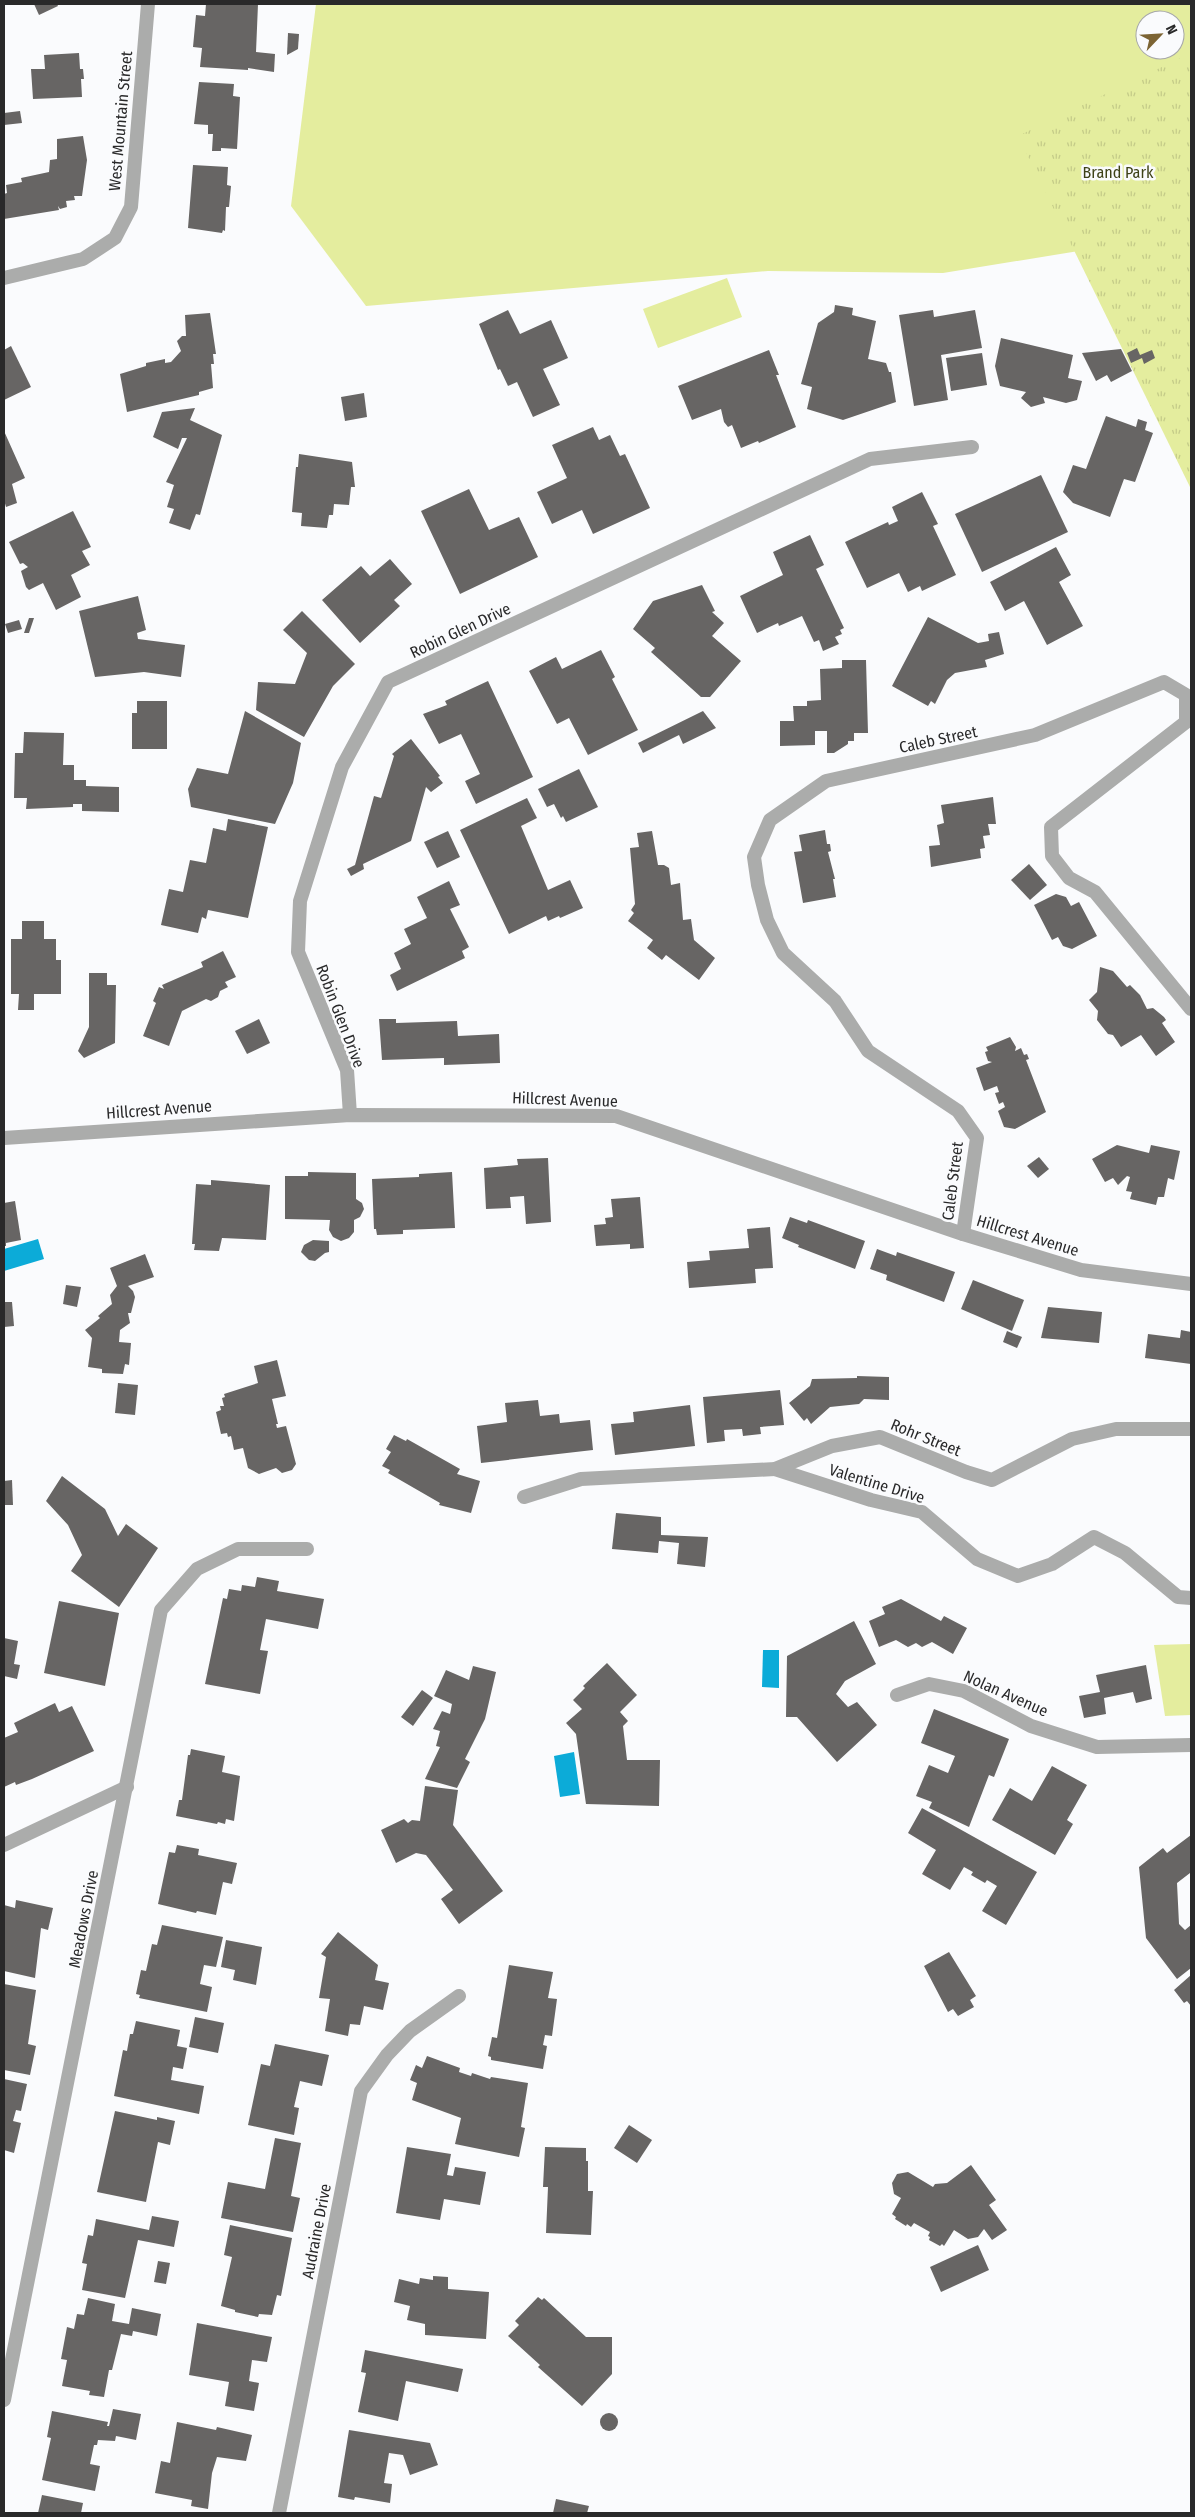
<svg xmlns="http://www.w3.org/2000/svg" width="1195" height="2517" viewBox="0 0 1195 2517" font-family="'Fira Sans Condensed',sans-serif">
<style>
.green{fill:#e4ed9e;fill-rule:evenodd}
.park{fill:url(#park-tufts)}
.water{fill:#0cabd8}
.building{fill:#676564}
.lines{fill:none;stroke-linecap:round;stroke-linejoin:round}
.minor{stroke:#abacab;stroke-width:14}
.labels{text-anchor:middle;stroke-width:5;stroke-linejoin:round;paint-order:stroke}
.street-label{font-size:16px;fill:#29292a;stroke:#fafbfd}
.park-label{font-size:16px;fill:#3e4217;stroke:#fafbfd}
</style>
<defs>
<pattern id="park-tufts" width="24" height="20" patternUnits="userSpaceOnUse" patternTransform="scale(1.25)"><rect width="24" height="20" fill="#e4ed9e"/><path d="M3 7l-1-3M5 7V3M7 7l1-3M15 17l-1-3M17 17v-4M19 17l1-3" fill="none" stroke="#c4cb88"/></pattern>
</defs>
<rect width="100%" height="100%" fill="#fafbfd"/>
<g class="green">
<path d="M316,4H1191V318L1091,249L943,273L768,271L366,306L291,206ZM1145,20H1175V50H1145Z"/>
<polygon points="727,278 742,317 658,348 643,309"/>
<polygon points="1191,1644 1191,1715 1165,1716 1154,1645"/>
</g>
<polygon class="park" points="1191,53 1191,489 1018,136"/>
<g class="water">
<polygon points="38,1239 44,1259 4,1271 4,1249"/>
<polygon points="763,1650 779,1650 779,1688 762,1687"/>
<polygon points="574,1752 580,1794 560,1797 554,1756"/>
</g>
<g class="building">
<polygon points="34,4 57,4 58,6 39,15"/>
<polygon points="206,4 258,4 256,52 275,54 274,72 248,68 248,70 200,67 202,48 193,47 196,15 205,16"/>
<polygon points="288,33 299,34 298,49 287,55"/>
<polygon points="79,53 80,69 83,69 84,79 81,79 82,97 33,99 31,69 45,69 44,55"/>
<polygon points="199,82 234,84 233,96 240,97 237,149 221,148 221,151 212,151 213,134 208,134 208,125 194,124"/>
<polygon points="20,111 22,123 4,125 4,113"/>
<polygon points="83,136 87,160 82,196 74,196 75,200 66,201 67,207 60,209 58,206 59,210 4,219 4,194 7,193 6,185 22,182 21,178 49,172 50,160 57,159 57,139"/>
<polygon points="193,165 228,167 227,185 231,186 229,207 226,207 225,231 223,230 222,233 188,228"/>
<polygon points="835,305 853,308 852,315 876,321 868,359 886,363 889,372 891,372 896,402 843,420 807,409 812,387 801,384 818,323 834,312"/>
<polygon points="508,310 520,334 551,320 568,358 543,369 560,405 533,417 517,382 508,386 500,369 498,370 479,324"/>
<polygon points="933,310 934,317 975,310 982,348 941,355 948,400 914,406 899,315"/>
<polygon points="210,313 216,354 213,354 214,364 211,364 213,388 199,392 199,395 127,412 120,374 146,366 146,363 165,359 165,363 171,362 181,351 177,341 182,336 186,336 185,315"/>
<polygon points="1001,338 1073,355 1068,378 1082,381 1077,400 1066,403 1043,397 1045,403 1031,407 1021,398 1026,392 1000,386 995,366"/>
<polygon points="11,346 31,387 4,400 4,350"/>
<polygon points="1137,348 1140,355 1152,350 1155,358 1144,364 1142,358 1131,363 1127,353"/>
<polygon points="1121,349 1132,371 1111,382 1107,375 1096,381 1082,353"/>
<polygon points="769,350 779,375 776,375 796,427 759,443 758,441 741,448 732,425 728,427 724,422 721,409 692,420 678,386"/>
<polygon points="982,353 987,385 951,391 946,358"/>
<polygon points="364,393 367,417 345,421 341,397"/>
<polygon points="195,408 190,420 222,435 200,515 196,514 190,530 169,523 174,509 167,507 174,485 166,482 187,438 182,438 178,449 153,437 162,412"/>
<polygon points="1106,416 1136,427 1138,419 1147,422 1145,430 1153,433 1135,482 1124,479 1110,517 1073,503 1063,492 1073,465 1086,469"/>
<polygon points="593,427 599,440 610,435 620,456 625,454 650,508 593,534 582,510 552,524 537,492 567,478 552,445"/>
<polygon points="4,431 25,478 12,484 17,503 6,507 4,500"/>
<polygon points="299,454 352,462 355,487 351,487 349,505 334,504 333,515 329,515 327,528 301,526 302,513 292,512 296,467 298,467"/>
<polygon points="1041,475 1068,532 982,572 955,514"/>
<polygon points="469,489 489,530 519,517 538,557 460,594 421,511"/>
<polygon points="922,492 938,524 933,526 956,575 922,591 920,586 908,592 899,573 867,588 845,542 888,522 889,525 898,521 892,507"/>
<polygon points="73,511 91,547 82,551 90,565 71,575 81,597 56,610 43,583 29,590 26,587 21,571 28,567 23,563 20,564 9,542"/>
<polygon points="810,535 824,565 816,569 844,628 840,630 842,634 835,637 839,644 823,651 819,640 814,642 802,616 779,626 778,623 757,633 740,596 783,575 773,552"/>
<polygon points="1056,547 1071,575 1059,582 1083,626 1047,645 1024,601 1005,611 990,582"/>
<polygon points="390,559 412,584 394,600 400,606 360,643 322,600 361,566 370,576"/>
<polygon points="702,585 715,611 712,612 724,623 712,636 741,661 710,697 701,697 651,652 655,648 633,629 653,601"/>
<polygon points="138,596 146,630 137,633 138,639 185,645 181,677 144,672 95,677 79,611"/>
<polygon points="302,611 355,664 333,686 304,737 256,710 258,682 295,684 307,653 283,630"/>
<polygon points="928,617 978,643 989,641 988,634 999,632 1004,654 985,660 987,667 955,673 947,680 935,704 931,701 928,706 892,686"/>
<polygon points="29,618 34,618 29,633 24,633"/>
<polygon points="19,620 22,629 8,633 5,624"/>
<polygon points="601,650 615,677 612,679 638,730 588,755 569,718 557,724 529,671 556,657 562,669"/>
<polygon points="842,660 866,660 868,733 854,733 854,741 848,741 848,744 834,753 827,753 827,731 815,731 815,745 780,746 780,721 794,721 793,706 807,706 807,701 821,700 820,669 842,668"/>
<polygon points="488,681 533,777 476,804 465,781 480,774 461,734 439,744 423,714 447,705 445,701"/>
<polygon points="137,701 167,701 167,749 132,749 132,713 137,713"/>
<polygon points="245,711 301,743 293,783 275,824 191,807 188,789 197,768 228,774"/>
<polygon points="703,711 716,728 683,744 679,735 643,753 638,743"/>
<polygon points="24,732 64,733 63,765 74,765 74,780 86,780 86,786 119,787 119,812 82,811 82,804 73,804 73,807 26,809 27,798 14,798 15,753 23,753"/>
<polygon points="411,739 440,776 438,777 443,783 431,792 426,787 411,841 363,864 364,869 351,876 347,869 355,865 374,796 381,798 394,756 392,754"/>
<polygon points="579,769 598,807 566,822 563,816 561,818 554,804 547,807 538,789"/>
<polygon points="993,797 996,824 988,824 990,835 983,836 985,848 980,849 981,858 931,867 929,846 940,845 937,825 944,823 941,805"/>
<polygon points="527,798 537,818 521,826 548,890 570,880 583,908 560,918 559,916 548,921 546,916 509,934 460,830"/>
<polygon points="228,819 268,827 248,918 208,910 206,919 202,917 198,933 161,925 169,889 183,892 190,860 206,863 213,828 226,831"/>
<polygon points="825,830 827,844 830,844 831,851 828,852 835,879 833,879 836,897 803,903 794,852 802,851 799,835"/>
<polygon points="448,831 460,857 437,868 424,842"/>
<polygon points="652,831 658,865 664,865 669,868 671,885 680,883 683,920 691,919 694,940 715,958 699,980 666,955 662,960 647,948 653,940 628,921 634,913 631,910 635,904 630,848 639,847 637,833"/>
<polygon points="1029,864 1047,885 1030,900 1011,880"/>
<polygon points="449,881 460,905 450,909 469,947 462,951 465,958 397,991 390,975 401,969 394,953 411,944 404,929 427,918 417,897"/>
<polygon points="1056,894 1066,897 1071,906 1079,902 1097,936 1072,949 1063,946 1058,937 1052,940 1034,905"/>
<polygon points="22,921 44,921 44,939 56,939 56,960 61,960 61,994 34,994 34,1010 18,1010 19,994 11,994 11,939 22,939"/>
<polygon points="223,951 236,977 225,982 228,987 220,991 218,997 211,1001 206,999 182,1011 169,1046 143,1036 156,1003 153,1001 159,987 164,989 162,985 203,967 201,962"/>
<polygon points="1100,967 1113,971 1127,987 1130,985 1140,995 1147,1009 1153,1008 1164,1017 1166,1020 1162,1023 1175,1042 1156,1056 1141,1035 1121,1047 1113,1035 1108,1034 1097,1020 1098,1011 1089,1000 1097,992"/>
<polygon points="89,973 107,973 107,985 116,985 115,1043 84,1058 78,1051 89,1027"/>
<polygon points="259,1019 270,1043 247,1054 235,1031"/>
<polygon points="379,1019 396,1019 396,1023 457,1021 458,1036 499,1034 500,1063 444,1065 444,1058 382,1060"/>
<polygon points="1010,1037 1016,1047 1015,1051 1021,1048 1024,1055 1027,1054 1029,1059 1026,1060 1046,1112 1015,1129 1004,1127 998,1111 1005,1107 1003,1102 999,1104 995,1093 999,1092 997,1086 984,1091 976,1068 992,1062 988,1061 985,1052 988,1051 986,1047"/>
<polygon points="1117,1145 1149,1153 1151,1145 1180,1151 1174,1180 1168,1178 1164,1197 1158,1197 1156,1205 1130,1199 1132,1192 1126,1191 1130,1177 1127,1176 1118,1185 1113,1178 1105,1182 1092,1159"/>
<polygon points="1039,1157 1049,1169 1038,1178 1027,1166"/>
<polygon points="548,1158 551,1222 526,1224 524,1196 510,1197 511,1208 486,1209 484,1168 518,1165 517,1159"/>
<polygon points="308,1172 356,1173 356,1199 362,1203 364,1209 360,1217 354,1220 354,1232 349,1238 341,1241 333,1237 329,1230 330,1220 285,1219 285,1176 308,1176"/>
<polygon points="452,1172 455,1228 403,1230 403,1234 377,1235 376,1229 374,1229 372,1179 419,1177 419,1174"/>
<polygon points="211,1180 270,1185 266,1240 222,1238 219,1251 194,1250 195,1244 192,1244 196,1184 211,1185"/>
<polygon points="640,1197 644,1248 630,1249 630,1244 596,1246 594,1225 606,1224 605,1218 613,1217 611,1199"/>
<polygon points="15,1201 21,1240 6,1243 6,1246 4,1246 4,1203"/>
<polygon points="790,1217 807,1223 808,1220 865,1241 855,1269 798,1247 799,1245 782,1238"/>
<polygon points="770,1227 773,1268 755,1269 756,1283 689,1288 687,1262 710,1260 709,1251 749,1248 747,1229"/>
<polygon points="313,1240 329,1241 329,1252 325,1253 315,1261 309,1260 301,1252 304,1245"/>
<polygon points="877,1249 896,1256 897,1252 955,1272 944,1302 886,1280 887,1275 870,1269"/>
<polygon points="145,1254 154,1277 128,1286 133,1291 135,1297 131,1313 128,1313 130,1323 120,1330 119,1342 131,1343 129,1365 125,1364 123,1374 102,1373 102,1369 88,1367 92,1338 85,1330 100,1318 98,1316 112,1304 110,1295 117,1286 110,1268"/>
<polygon points="973,1280 1024,1300 1012,1331 961,1309"/>
<polygon points="66,1285 81,1287 77,1307 63,1304"/>
<polygon points="4,1302 12,1302 14,1326 4,1327"/>
<polygon points="1048,1307 1102,1312 1099,1343 1041,1338"/>
<polygon points="1181,1330 1191,1332 1191,1364 1145,1358 1148,1334 1180,1338"/>
<polygon points="1007,1331 1022,1337 1017,1348 1003,1342"/>
<polygon points="277,1360 286,1396 272,1399 278,1424 276,1424 277,1428 286,1426 296,1464 292,1470 282,1473 276,1468 259,1474 248,1468 243,1448 234,1450 231,1436 228,1437 227,1433 221,1434 216,1412 221,1410 220,1406 224,1406 222,1398 225,1397 224,1394 258,1383 254,1366"/>
<polygon points="857,1376 889,1377 889,1400 864,1399 859,1404 830,1407 811,1424 807,1418 804,1421 789,1403 810,1386 812,1379 857,1378"/>
<polygon points="118,1383 138,1385 135,1415 115,1413"/>
<polygon points="780,1390 784,1425 760,1427 761,1434 743,1436 742,1429 724,1430 725,1441 707,1443 703,1397"/>
<polygon points="538,1400 540,1416 559,1414 560,1423 590,1420 593,1450 481,1463 477,1426 507,1422 505,1403"/>
<polygon points="690,1405 695,1446 615,1455 611,1424 634,1422 633,1412"/>
<polygon points="394,1435 406,1441 407,1439 460,1469 457,1474 480,1481 471,1513 439,1505 440,1503 388,1473 390,1470 382,1466 391,1452 386,1449"/>
<polygon points="62,1476 105,1509 118,1536 126,1524 158,1548 119,1607 71,1571 82,1555 68,1525 46,1501"/>
<polygon points="12,1480 13,1505 4,1505 4,1481"/>
<polygon points="616,1513 661,1517 661,1535 708,1537 705,1567 677,1564 679,1543 659,1541 658,1553 612,1549"/>
<polygon points="257,1577 279,1581 277,1591 324,1599 318,1629 266,1619 260,1650 268,1651 260,1694 205,1684 223,1598 227,1599 229,1589 241,1591 242,1585 255,1587"/>
<polygon points="901,1599 941,1621 944,1616 967,1628 953,1654 932,1642 922,1647 916,1643 908,1647 896,1640 879,1647 869,1621 885,1614 882,1607"/>
<polygon points="59,1601 119,1613 105,1686 44,1673"/>
<polygon points="854,1621 876,1664 845,1681 836,1694 848,1707 857,1702 877,1725 837,1762 797,1717 786,1717 787,1656"/>
<polygon points="4,1638 18,1641 14,1664 20,1665 17,1679 4,1676"/>
<polygon points="607,1663 637,1695 620,1712 628,1721 623,1726 627,1760 660,1760 659,1806 586,1804 576,1734 566,1723 582,1709 573,1700 585,1688 583,1686"/>
<polygon points="1146,1665 1152,1699 1136,1703 1133,1692 1104,1698 1106,1714 1084,1718 1079,1696 1100,1692 1096,1675"/>
<polygon points="473,1666 496,1672 485,1719 465,1759 470,1762 457,1788 425,1779 440,1747 436,1746 440,1731 433,1729 442,1711 450,1714 452,1704 434,1696 446,1670 469,1680"/>
<polygon points="422,1690 433,1698 413,1726 401,1717"/>
<polygon points="55,1703 59,1712 72,1706 94,1751 32,1779 16,1785 15,1782 4,1787 4,1738 18,1732 14,1723"/>
<polygon points="934,1709 1009,1739 994,1777 989,1775 969,1827 929,1808 932,1802 916,1796 929,1765 948,1773 955,1756 921,1743"/>
<polygon points="191,1749 225,1756 222,1772 240,1776 234,1821 226,1819 225,1824 218,1822 217,1824 176,1816 179,1800 182,1800 188,1755 190,1755"/>
<polygon points="1052,1766 1087,1785 1067,1820 1073,1824 1055,1855 992,1820 1010,1788 1032,1801"/>
<polygon points="425,1786 458,1790 453,1825 503,1891 459,1924 441,1899 453,1890 426,1855 416,1853 396,1863 381,1830 404,1819 408,1823 412,1820 420,1821"/>
<polygon points="922,1808 1037,1872 1006,1925 982,1911 997,1886 987,1880 985,1883 971,1875 973,1872 964,1867 950,1890 922,1874 936,1850 908,1833"/>
<polygon points="1191,1835 1191,1875 1190,1873 1177,1883 1179,1924 1185,1930 1191,1925 1191,1968 1177,1979 1146,1938 1139,1867 1163,1848 1167,1853"/>
<polygon points="177,1845 199,1849 198,1855 237,1863 232,1884 223,1882 216,1915 197,1911 196,1913 158,1904 169,1852 175,1853"/>
<polygon points="16,1900 53,1908 48,1930 41,1928 35,1978 4,1971 4,1905 15,1908"/>
<polygon points="162,1925 223,1937 216,1967 204,1965 200,1984 212,1987 207,2012 139,1998 140,1995 136,1994 141,1970 146,1971 152,1944 157,1945"/>
<polygon points="338,1932 378,1965 375,1980 389,1983 383,2010 364,2006 360,2025 350,2024 348,2036 325,2031 330,1999 319,1998 326,1957 321,1954"/>
<polygon points="226,1940 262,1947 256,1985 233,1980 235,1970 221,1967"/>
<polygon points="949,1952 976,1996 970,2000 974,2007 958,2016 953,2009 948,2012 924,1966"/>
<polygon points="509,1965 553,1972 548,1998 557,1999 552,2036 545,2035 543,2045 547,2046 543,2069 491,2060 491,2057 488,2056 492,2037 497,2038"/>
<polygon points="1191,1975 1191,2006 1187,2001 1184,2003 1174,1990"/>
<polygon points="4,1984 36,1990 28,2044 36,2046 30,2075 4,2070"/>
<polygon points="195,2017 224,2023 218,2053 189,2047"/>
<polygon points="136,2021 180,2030 177,2046 187,2048 183,2069 173,2067 171,2080 204,2086 199,2114 114,2096 123,2050 127,2051 130,2034 133,2034"/>
<polygon points="275,2044 329,2055 322,2086 300,2081 294,2107 299,2108 294,2135 248,2125 261,2064 270,2066"/>
<polygon points="427,2056 460,2068 459,2072 471,2076 472,2073 490,2079 491,2077 528,2083 521,2127 525,2128 519,2157 455,2144 461,2118 412,2100 417,2083 410,2080 416,2065 422,2068"/>
<polygon points="4,2079 27,2084 21,2111 16,2110 13,2121 21,2123 14,2153 4,2150"/>
<polygon points="115,2111 157,2120 157,2117 175,2121 170,2145 158,2142 146,2202 97,2192"/>
<polygon points="629,2125 652,2140 637,2163 614,2148"/>
<polygon points="275,2138 301,2143 291,2196 300,2198 293,2232 221,2218 228,2182 265,2189"/>
<polygon points="407,2147 451,2154 447,2175 453,2176 455,2167 486,2172 480,2205 444,2199 440,2220 396,2213"/>
<polygon points="545,2147 586,2148 586,2161 588,2161 588,2191 593,2191 591,2235 546,2233 548,2187 543,2187"/>
<polygon points="971,2165 996,2200 989,2205 1007,2230 992,2240 984,2229 978,2237 968,2239 954,2230 944,2246 942,2244 940,2246 929,2240 930,2237 928,2236 930,2232 914,2223 911,2227 907,2224 906,2226 895,2219 896,2217 892,2214 901,2198 894,2194 892,2183 897,2174 908,2172 933,2187 935,2184 947,2183"/>
<polygon points="152,2216 179,2221 174,2247 138,2240 125,2298 82,2290 87,2264 82,2263 88,2235 93,2236 96,2219 149,2230"/>
<polygon points="230,2225 292,2238 281,2296 277,2295 272,2315 259,2314 258,2317 235,2312 235,2310 221,2306 232,2257 224,2255"/>
<polygon points="978,2245 989,2270 941,2292 930,2267"/>
<polygon points="158,2261 170,2263 166,2284 154,2282"/>
<polygon points="433,2276 448,2277 448,2289 489,2292 486,2339 425,2335 425,2324 407,2320 410,2306 394,2302 399,2279 419,2284 420,2278 433,2280"/>
<polygon points="538,2297 542,2300 544,2298 586,2337 612,2337 612,2374 582,2406 538,2367 540,2365 508,2336 519,2325 515,2321"/>
<polygon points="88,2298 115,2304 112,2321 129,2324 132,2308 161,2314 157,2336 133,2331 132,2336 121,2334 112,2370 109,2370 104,2397 89,2395 90,2391 62,2386 67,2360 61,2359 67,2327 74,2329 77,2314 84,2315"/>
<polygon points="197,2323 272,2337 267,2362 252,2360 249,2381 259,2383 254,2411 225,2406 229,2382 189,2375"/>
<polygon points="365,2350 463,2369 458,2392 406,2381 398,2421 358,2412 366,2373 361,2372"/>
<polygon points="113,2409 141,2414 136,2440 116,2436 115,2441 98,2440 97,2445 94,2445 90,2464 100,2466 95,2491 42,2480 51,2438 47,2437 52,2411 108,2422 107,2426 109,2426"/>
<circle cx="609" cy="2422" r="9"/>
<polygon points="177,2422 216,2430 217,2427 252,2435 246,2461 217,2457 212,2473 208,2509 191,2506 192,2500 155,2493 161,2461 170,2463"/>
<polygon points="349,2430 430,2443 438,2465 410,2475 403,2455 389,2453 384,2483 392,2484 390,2503 355,2497 354,2500 338,2497"/>
<polygon points="42,2495 83,2503 81,2513 38,2513"/>
<polygon points="556,2499 589,2506 587,2513 553,2513"/>
</g>
<g class="lines">
<g class="minor">
<polyline points="4,278 83,259 115,238 131,207 148,4"/>
<polyline points="350,1115 347,1070 298,952 300,901 342,767 388,682 870,459 972,447"/>
<polyline points="4,1138 350,1115 616,1116 963,1234 1081,1270 1191,1284"/>
<polyline points="963,1234 977,1138 958,1111 868,1051 835,1001 783,953 767,920 758,885 754,857 770,820 826,781 1035,735 1164,682 1186,695 1186,722 1051,827 1052,856 1069,878 1095,892 1191,1009"/>
<polyline points="775,1469 871,1500 922,1512 977,1559 1018,1576 1052,1564 1094,1537 1125,1553 1178,1597 1191,1598"/>
<polyline points="524,1497 581,1479 775,1469 832,1446 880,1437 966,1472 992,1480 1072,1439 1116,1429 1191,1429"/>
<polyline points="897,1695 929,1684 964,1691 1031,1726 1097,1747 1191,1745"/>
<polyline points="4,1845 127,1787"/>
<polyline points="4,2400 161,1610 197,1569 238,1549 307,1549"/>
<polyline points="279,2513 361,2091 387,2055 410,2031 459,1996"/>
</g>
</g>
<g class="labels">
<g class="street-label">
<text transform="translate(120 121) rotate(-85)" y="6">West Mountain Street</text>
<text transform="translate(460 630) rotate(-25)" y="6">Robin Glen Drive</text>
<text transform="translate(938 739) rotate(-12)" y="6">Caleb Street</text>
<text transform="translate(341 1016) rotate(69)" y="6">Robin Glen Drive</text>
<text transform="translate(565 1099) rotate(2)" y="6">Hillcrest Avenue</text>
<text transform="translate(159 1109) rotate(-4)" y="6">Hillcrest Avenue</text>
<text transform="translate(952 1181) rotate(-83)" y="6">Caleb Street</text>
<text transform="translate(1028 1235) rotate(17)" y="6">Hillcrest Avenue</text>
<text transform="translate(926 1437) rotate(22)" y="6">Rohr Street</text>
<text transform="translate(877 1483) rotate(17)" y="6">Valentine Drive</text>
<text transform="translate(1006 1693) rotate(24)" y="6">Nolan Avenue</text>
<text transform="translate(83 1919) rotate(-79)" y="6">Meadows Drive</text>
<text transform="translate(316 2231) rotate(-79)" y="6">Audraine Drive</text>
</g>
<g class="park-label">
<text x="1118" y="178">Brand Park</text>
</g>
</g>
<rect width="1195" height="2517" fill="none" stroke="#29292a" stroke-width="10"/>
<g transform="translate(1160 35) rotate(65)"><circle r="24" fill="#fafbfd" stroke="#a6a7a9"/>
<path d="M0-4L9 19L0 12L-9 19Z" fill="#7c6434"/>
<text y="-8" font-size="14" font-weight="bold" text-anchor="middle" fill="#29292a">N</text>
</g>
</svg>
